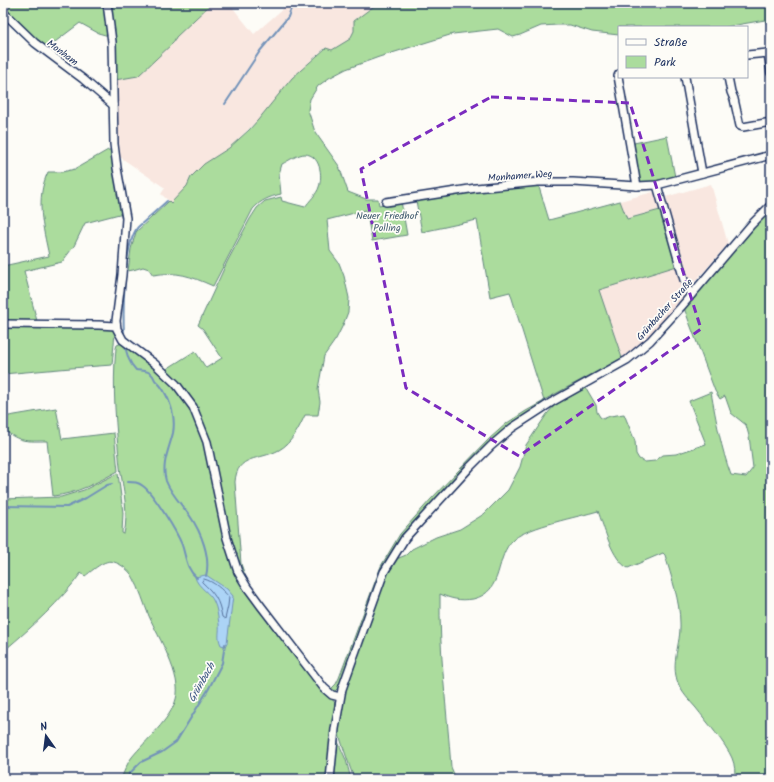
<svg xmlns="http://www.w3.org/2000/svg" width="774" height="782" viewBox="0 0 774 782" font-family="Kalam,sans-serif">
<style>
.built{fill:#f9e7e0}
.green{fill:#abdc9d;stroke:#63867e}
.water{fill:#acd4f6;stroke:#7292b9}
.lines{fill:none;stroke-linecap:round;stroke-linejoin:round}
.shore{stroke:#55719b;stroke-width:1}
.stream{stroke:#7292b9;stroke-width:2}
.minor-casing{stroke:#1b2f5e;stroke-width:10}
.minor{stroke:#fdfcf7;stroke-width:7}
.marked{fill:none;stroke:#7b2cbf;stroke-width:3;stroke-dasharray:8 5;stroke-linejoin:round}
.labels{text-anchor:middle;stroke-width:3.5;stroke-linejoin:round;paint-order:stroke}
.street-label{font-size:10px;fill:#1b2f5e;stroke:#fdfcf7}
.park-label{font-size:10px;fill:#3f5a6e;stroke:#fdfcf7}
.water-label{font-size:11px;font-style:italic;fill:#3f5884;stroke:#fdfcf7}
</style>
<rect width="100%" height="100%" fill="#fdfcf7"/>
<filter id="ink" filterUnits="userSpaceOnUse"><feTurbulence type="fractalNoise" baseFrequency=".025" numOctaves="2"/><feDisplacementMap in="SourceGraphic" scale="8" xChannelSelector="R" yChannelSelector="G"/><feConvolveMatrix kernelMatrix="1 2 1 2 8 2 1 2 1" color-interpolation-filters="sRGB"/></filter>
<g filter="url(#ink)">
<g class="built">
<polygon points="212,3 229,3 254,34 285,7 295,7 297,3 378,3 354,21 354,31 350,39 332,50 325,48 292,78 258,120 229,148 204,164 191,177 187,186 181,194 171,203 161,194 165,188 120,157 115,80 138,76 173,43 176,37"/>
<polygon points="711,184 728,244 691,286 688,284 662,198"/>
<polygon points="653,192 655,192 660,210 626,219 620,201"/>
<polygon points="677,266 685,295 664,320 643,341 622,358 598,290"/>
</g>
<g class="green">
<polygon points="3,3 104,3 109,36 98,33 80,23 47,48 3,16"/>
<polygon points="110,3 212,3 176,37 173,43 138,76 115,80"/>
<path d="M378,3H771V24H767L765,20L725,27H619V35L592,32L570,25H557L541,26L520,35L513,37L498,29L453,34L379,57L346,69L329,78L318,86L310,99L308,110L315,132L339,166L348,192L366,199H378L379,205L401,201L407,235L372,241L366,210L327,220L330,251L339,263L344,276L349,298L348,312L343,325L336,339L324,356L318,389L320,402L318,415H305C299,428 292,443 279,450C259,461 237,454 235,482L241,564L246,578L256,595L245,579L235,559L202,422L165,370L195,351L206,368L222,358L203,329L198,325L227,262L250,219L257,208L265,201L281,197L282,201L305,207C309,201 317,194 319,187C323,175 320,155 305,154C298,154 288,161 282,164L279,174L281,194C269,197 261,200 253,209L213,286C190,276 178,271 153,275L149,269L143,267L133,270L128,271L131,249L136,232L169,201L171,203L187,186L191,177L204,164L229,148L249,130L258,120L292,78L326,48L332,50L350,39L354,31V21Z"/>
<polygon points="667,136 675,177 644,183 640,182 638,177 634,143"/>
<path d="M108,150H112L123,213L85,223L74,246L62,262L24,271L37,321H3V266L49,256C43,227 35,199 48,172H62L75,169Z"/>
<polygon points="538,184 549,220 620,201 627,219 660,210 677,266 599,290 622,358 544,400 548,402 517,422 393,551 343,678 339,687 334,692 328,689 331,689 336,684 339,678 381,566 400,534 431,499 489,439 507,423 526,411 544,401 510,292 490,297 477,220 422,232 416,201 476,191"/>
<path d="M771,208V779H735C735,772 735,765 732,758C726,744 706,721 696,708C689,700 682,693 678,683C670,662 681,645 680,623C680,601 671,576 665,555L663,553L628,568C612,560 604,527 598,511C578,517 530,526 514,539C494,556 505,592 473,599C460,601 451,599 440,594C439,652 447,709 451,767L456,779H354L337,729L343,694L386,575L394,560L406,555L412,549L436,537L460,529L484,514L508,490L520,467L526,445L547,414L555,405L586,388L596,405L597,412L600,417L603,419L610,416L624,414L635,441L636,454L639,459L645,462L655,461L663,455L676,454L706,444L689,401L711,392C716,420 721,448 731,475L746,477L753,468L749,436L746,425L731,413L725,396L720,399L715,391L684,308L716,268Z"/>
<polygon points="3,325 111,328 113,330 115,333 112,365 71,368 3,374"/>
<path d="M122,343C136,353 151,363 164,375C181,391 193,413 202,434L231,562L335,703L327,779H121C124,772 127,763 132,757C145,741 171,719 176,699C183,677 158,637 149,616C144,604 140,589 133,577C129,570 121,564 114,562C105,558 92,571 85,576L81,573C61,601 32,627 6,649L3,643V499L61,497L84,490L118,473L123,513L122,533L124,534C129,513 123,489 120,467C116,428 112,388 116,348L117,345Z"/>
<path d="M56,408L62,439L114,433L118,471C98,482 76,494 53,496L47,441C27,441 20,443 3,429V417Z"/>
<polygon points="336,737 346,760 351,779 333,779"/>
</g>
<path class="water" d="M206,575L227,589L233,596L227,643L225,646L221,645C217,636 220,633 219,624C218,617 217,608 214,602C210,592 198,588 195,577Z"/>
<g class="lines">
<path class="shore" d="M204,579C213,581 223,590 229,597L228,606L225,619L222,617C219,600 215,594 202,582Z"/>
<g class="stream">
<polyline points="225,104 260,51 288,17 293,3"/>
<path d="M124,335C123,311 123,245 138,227L167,201"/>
<path d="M125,343C126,354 129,363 136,370C142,371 149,370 153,376C154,379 155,381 158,383C163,388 166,394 169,401C173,411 175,422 173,433C169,449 161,465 166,481C171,494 182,505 190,516C201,532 211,557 206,576"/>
<path d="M128,482C134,482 138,482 143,486C153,493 177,532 182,545C186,557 186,569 197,578"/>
<polyline points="3,506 67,507 86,498 107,485 112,484"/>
<polyline points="128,779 129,774 141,762 162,752 176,742 208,690 222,663 225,644"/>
</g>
<defs>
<g id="minor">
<polyline points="107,3 112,42 114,144 117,168 126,218 122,275 116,321 117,329 123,340 155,364 176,384 193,407 207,442 227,538 238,572 247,587 261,606 324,688 332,695 340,697"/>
<polyline points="3,12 35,43 83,79 113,105"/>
<polyline points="747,55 768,53 771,73"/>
<polyline points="619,74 618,76 637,186"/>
<polyline points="685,77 702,173"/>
<polyline points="728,77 731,92 734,99 740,126 743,127 771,122"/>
<polyline points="657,185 684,280 691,295"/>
<polyline points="386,202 476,188 538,182 573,182 637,186 657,185 771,155"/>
<polyline points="3,324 99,325 116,326"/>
<polyline points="330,779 335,729 342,689 384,572 405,538 470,467 491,446 512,428 552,402 627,360 650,341 681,307 751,225 771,205"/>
</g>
</defs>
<use href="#minor" class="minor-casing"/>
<use href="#minor" class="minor"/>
</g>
</g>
<path class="marked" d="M491,97L630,103L701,329L519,456L406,388L361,169Z"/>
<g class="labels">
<g class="street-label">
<text transform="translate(63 52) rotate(37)" y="4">Monham</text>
<text transform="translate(520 175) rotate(-4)" y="4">Monhamer Weg</text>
<text transform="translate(664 309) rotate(-48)" y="4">Grünbacher Straße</text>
</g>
<g class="park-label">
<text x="387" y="219">Neuer Friedhof<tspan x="387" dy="12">Polling</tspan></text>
</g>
<g class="water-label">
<text transform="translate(201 682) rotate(-60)" y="4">Grünbach</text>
</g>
</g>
<rect width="774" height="782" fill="none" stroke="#fdfcf7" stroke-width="16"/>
<rect x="8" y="8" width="758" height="766" fill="none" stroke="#1b2f5e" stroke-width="1.5" filter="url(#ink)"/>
<rect x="618" y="26" width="130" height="52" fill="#fdfcf7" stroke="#a3aaba"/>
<rect x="626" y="39" width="20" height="6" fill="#fdfcf7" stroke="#a3aaba"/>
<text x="654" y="46" font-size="12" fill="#1b2f5e">Straße</text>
<rect x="626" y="56" width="20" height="12" fill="#abdc9d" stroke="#a3aaba"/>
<text x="654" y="66" font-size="12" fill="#1b2f5e">Park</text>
<g transform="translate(46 736) rotate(346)" stroke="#fdfcf7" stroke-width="3" paint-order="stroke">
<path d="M0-3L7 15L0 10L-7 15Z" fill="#1b2f5e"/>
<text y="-6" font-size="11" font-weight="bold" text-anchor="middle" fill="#1b2f5e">N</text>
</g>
</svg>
